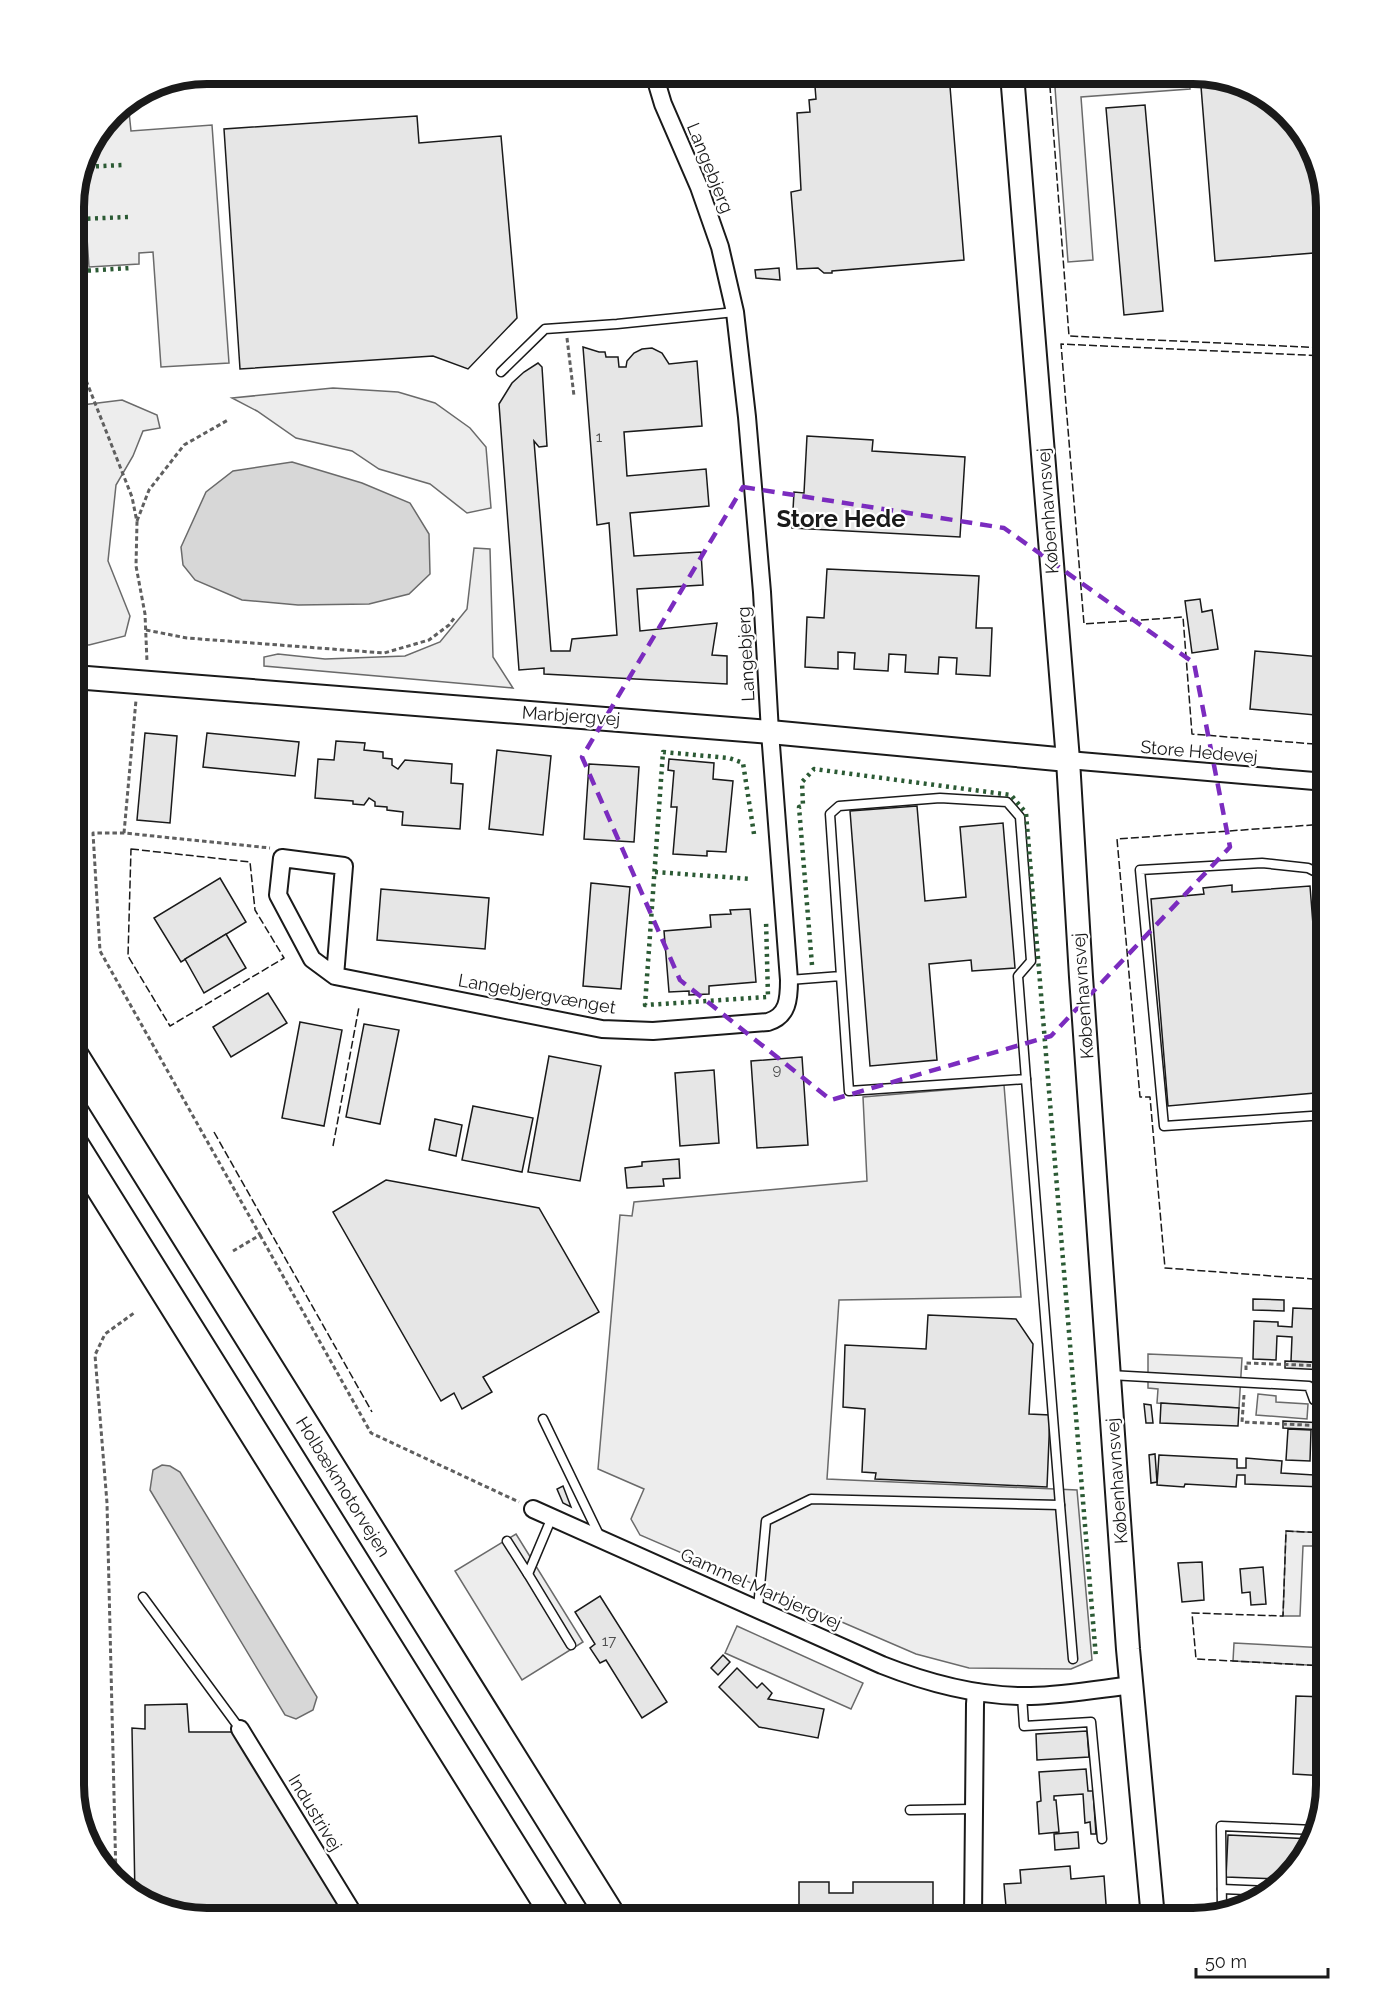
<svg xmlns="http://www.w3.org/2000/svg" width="1400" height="1992" viewBox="0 0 1400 1992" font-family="Raleway,sans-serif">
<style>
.built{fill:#ededed;stroke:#6a6a6a;stroke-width:1.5}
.water{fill:#d7d7d7;stroke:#6a6a6a;stroke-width:1.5}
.building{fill:#e6e6e6;stroke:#1a1a1a;stroke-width:1.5}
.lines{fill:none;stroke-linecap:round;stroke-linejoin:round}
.lane-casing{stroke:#1a1a1a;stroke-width:11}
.street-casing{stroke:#1a1a1a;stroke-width:20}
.secondary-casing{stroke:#1a1a1a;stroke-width:26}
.highway-casing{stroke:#1a1a1a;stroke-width:32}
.path{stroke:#5f5f5f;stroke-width:3;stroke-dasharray:4.5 3;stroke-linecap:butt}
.lane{stroke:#fff;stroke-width:8}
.street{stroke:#fff;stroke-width:16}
.secondary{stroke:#fff;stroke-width:22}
.highway{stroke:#fff;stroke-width:28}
.hedge{stroke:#2b5a34;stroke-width:4.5;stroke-dasharray:3 4.5;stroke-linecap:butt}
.fence{stroke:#1a1a1a;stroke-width:1.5;stroke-dasharray:8 3;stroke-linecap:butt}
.marked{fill:none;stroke:#7b2cbf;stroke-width:4.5;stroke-dasharray:12 8;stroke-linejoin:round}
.labels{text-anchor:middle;stroke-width:4.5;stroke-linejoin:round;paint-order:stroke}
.number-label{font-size:15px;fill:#4d4d4d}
.street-label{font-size:18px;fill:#1a1a1a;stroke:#fff}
.district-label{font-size:24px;font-weight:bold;fill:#1a1a1a;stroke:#fff}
.rim{fill:none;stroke:#1a1a1a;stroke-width:8}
</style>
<rect width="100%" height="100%" fill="#fff"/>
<g class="built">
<polygon points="1054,74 1189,74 1190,89 1081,97 1093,260 1068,262"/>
<polygon points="128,102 131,131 212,125 229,363 161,367 153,252 139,253 139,264 89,267 82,165 84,156 113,112"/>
<polygon points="333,388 398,392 435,403 470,428 486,447 491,508 467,513 430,484 379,469 352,451 296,438 257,411 232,398"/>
<polygon points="122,400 157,415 160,428 143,431 133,456 116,485 108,561 130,616 125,636 89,645 74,644 74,406"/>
<polygon points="474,548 490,549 493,657 513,688 264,666 264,657 278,654 325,659 405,656 440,642 467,609"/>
<polygon points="1004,1085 1021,1297 839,1300 827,1479 1077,1490 1092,1660 1071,1669 969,1668 916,1654 640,1535 631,1519 644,1489 598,1469 620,1215 632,1216 634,1202 867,1181 863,1097"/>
<polygon points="1148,1354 1242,1358 1239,1408 1157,1403 1158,1389 1148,1388"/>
<polygon points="1258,1394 1276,1396 1276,1402 1308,1404 1307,1419 1256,1415"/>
<polygon points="1286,1531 1326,1533 1326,1546 1303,1546 1300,1616 1283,1616"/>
<polygon points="516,1534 583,1642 522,1680 455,1571"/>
<polygon points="737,1626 863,1683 851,1709 725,1653"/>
<polygon points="1234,1643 1326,1648 1326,1666 1233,1661"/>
</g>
<g class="water">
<polygon points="292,462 362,483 410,503 429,534 430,574 409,594 369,604 298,605 242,600 195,580 183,565 181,547 206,492 233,471"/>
<polygon points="162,1465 170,1466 180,1472 317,1697 313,1710 296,1719 285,1715 150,1490 153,1470"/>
</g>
<g class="building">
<polygon points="814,74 949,74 964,260 832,271 832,273 824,273 818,268 797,269 791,192 801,190 797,113 810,112 809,100 816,99"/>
<polygon points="1200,74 1267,96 1309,141 1326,207 1326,252 1215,261"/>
<polygon points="1145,105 1163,311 1124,315 1106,108"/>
<polygon points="417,116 419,143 501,136 517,318 468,369 433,356 240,369 224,129"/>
<polygon points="779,268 780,280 756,278 755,270"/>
<polygon points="583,347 599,352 605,352 606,357 618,357 619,367 626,367 627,361 634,353 642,349 652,348 662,353 669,364 697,361 702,426 624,432 627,476 706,469 709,506 630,513 634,556 701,552 703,585 637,589 640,631 717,623 712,655 727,656 727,684 544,674 544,668 519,670 499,404 512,383 524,372 538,363 542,367 547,446 539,447 534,441 551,651 570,651 572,639 617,635 609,523 597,525"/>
<polygon points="807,436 873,440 872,451 965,457 960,537 792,528 794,492 804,493"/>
<polygon points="827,569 979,576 976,628 992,628 990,676 956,674 957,658 939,657 938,674 905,672 906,655 889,654 888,671 854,669 855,653 838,652 838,669 805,667 807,617 824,618"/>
<polygon points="1200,599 1202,612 1212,610 1218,649 1192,653 1185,601"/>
<polygon points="1323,640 1326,640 1326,716 1250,709 1255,651 1321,657"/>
<polygon points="145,733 177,736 170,823 137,820"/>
<polygon points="207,733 299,742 295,776 203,767"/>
<polygon points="336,741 365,743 364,750 383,752 383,758 392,759 392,765 398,769 405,760 452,764 451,783 463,784 460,829 402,825 403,812 387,810 387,807 375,806 375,802 369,798 364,805 353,804 353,801 315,798 318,759 334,760"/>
<polygon points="497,750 551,756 543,835 489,829"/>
<polygon points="669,759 714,763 713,779 733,781 726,852 707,851 707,856 673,854 677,807 671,807 674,771 668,770"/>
<polygon points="589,764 639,767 634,842 584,839"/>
<polygon points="917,806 925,901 966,897 960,827 1003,823 1015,968 972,971 971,960 929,964 937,1060 870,1066 850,811"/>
<polygon points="220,878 246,922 181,962 154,918"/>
<polygon points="591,883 630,887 621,989 583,986"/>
<polygon points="1232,885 1232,892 1310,886 1326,1092 1168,1106 1151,899 1204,894 1203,888"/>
<polygon points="381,889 489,898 485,949 377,940"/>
<polygon points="750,909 756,982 709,986 709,994 689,995 689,991 669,992 664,931 711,927 710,915 731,914 730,910"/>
<polygon points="226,934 246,968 204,993 185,959"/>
<polygon points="268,993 287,1023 231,1057 213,1027"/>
<polygon points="300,1022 342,1030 324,1126 282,1118"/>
<polygon points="364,1024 399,1030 380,1124 346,1117"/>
<polygon points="549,1056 601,1066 580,1181 528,1172"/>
<polygon points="802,1057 808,1145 757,1148 751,1061"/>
<polygon points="714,1070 719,1143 680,1146 675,1073"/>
<polygon points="473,1106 533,1118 522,1172 462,1160"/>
<polygon points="435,1119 462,1125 456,1156 429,1150"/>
<polygon points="679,1159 680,1178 663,1179 664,1186 627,1188 625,1168 642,1166 642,1162"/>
<polygon points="386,1180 539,1208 599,1312 483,1377 492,1392 462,1409 454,1393 441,1401 333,1212"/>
<polygon points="1253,1299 1284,1300 1284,1311 1253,1310"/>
<polygon points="1293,1308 1316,1309 1314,1362 1291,1361 1292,1337 1277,1336 1276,1360 1253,1359 1254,1321 1278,1322 1278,1326 1292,1327"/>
<polygon points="928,1315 1016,1319 1033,1344 1029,1414 1050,1415 1047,1487 875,1479 876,1473 862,1472 865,1409 843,1407 845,1345 926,1349"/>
<polygon points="1285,1361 1326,1363 1326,1370 1285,1368"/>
<polygon points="1161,1403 1239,1408 1238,1426 1160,1423"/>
<polygon points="1144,1404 1151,1405 1153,1423 1146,1423"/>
<polygon points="1283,1421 1326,1423 1326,1430 1283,1428"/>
<polygon points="1288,1429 1311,1430 1310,1461 1286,1460"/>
<polygon points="1155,1454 1157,1482 1151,1483 1149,1455"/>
<polygon points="1159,1455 1237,1459 1237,1468 1246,1468 1246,1458 1282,1461 1281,1473 1314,1475 1314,1462 1325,1463 1323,1487 1245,1484 1245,1475 1237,1475 1236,1487 1185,1484 1184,1487 1157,1485"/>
<polygon points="563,1486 571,1507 563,1503 557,1489"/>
<polygon points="1202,1562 1204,1600 1182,1602 1178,1563"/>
<polygon points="1263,1567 1266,1604 1251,1605 1250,1592 1242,1593 1240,1569"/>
<polygon points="600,1596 667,1702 642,1718 606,1660 600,1663 590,1648 595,1644 575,1612"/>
<polygon points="723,1655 730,1662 718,1675 711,1668"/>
<polygon points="737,1668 757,1688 762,1683 772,1693 768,1699 824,1709 818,1738 759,1727 719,1687"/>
<polygon points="1296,1696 1326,1697 1326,1776 1293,1774"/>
<polygon points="187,1704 189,1732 236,1732 349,1918 199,1918 135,1897 132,1728 145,1729 145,1705"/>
<polygon points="1087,1731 1089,1757 1037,1760 1036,1734"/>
<polygon points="1086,1769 1088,1791 1093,1791 1096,1834 1091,1834 1090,1822 1085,1823 1083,1794 1054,1796 1054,1800 1056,1800 1059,1832 1039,1834 1037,1802 1041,1801 1039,1772"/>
<polygon points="1078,1832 1079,1848 1055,1850 1054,1834"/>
<polygon points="1228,1835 1312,1839 1308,1852 1281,1879 1226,1877"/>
<polygon points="1070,1866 1071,1879 1104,1876 1107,1918 1007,1918 1004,1884 1021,1883 1020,1870"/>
<polygon points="799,1882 829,1882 829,1893 853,1893 853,1882 933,1882 933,1918 799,1918"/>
</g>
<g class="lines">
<defs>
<g id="lane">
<polyline points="501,372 545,329 617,324 735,312"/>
<polyline points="789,980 841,976 849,1091 1026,1079 1018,976 1031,961 1020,817 1007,802 940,798 839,806 830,814 841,976"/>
<polyline points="1326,1115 1164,1126 1140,870 1262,863 1308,868 1326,877"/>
<polyline points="1110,1375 1309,1386 1314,1400 1326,1401"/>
<polyline points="543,1419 601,1539"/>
<polyline points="1060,1505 1073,1659"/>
<polyline points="507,1541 528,1574 552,1517"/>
<polyline points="528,1574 571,1645"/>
<polyline points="143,1597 240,1729"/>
<polyline points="758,1608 766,1521 811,1499 1060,1505 1026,1079"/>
<polyline points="1022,1696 1024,1726 1091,1722 1102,1839"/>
<polyline points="910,1810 974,1809"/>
<polyline points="1222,1889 1269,1891"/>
<polyline points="1222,1911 1221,1826 1314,1830"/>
</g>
<g id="street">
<polyline points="1068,760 1326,782"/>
<path d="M335,976L344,866L282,858L278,895L312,959L335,976L602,1029L653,1031L768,1022C788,1016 789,999 789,980L770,732L762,592L747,417L735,312L720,247L699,187L663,104L654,74"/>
<path d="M533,1509L882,1665C930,1684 980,1697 1031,1696C1065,1695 1099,1689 1132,1685"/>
<polyline points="240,1729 356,1918"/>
<polyline points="973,1918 975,1704 976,1692"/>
</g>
<g id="secondary">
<polyline points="1012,74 1068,760 1081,977 1128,1649 1153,1918"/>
<polyline points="74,677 770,732 1068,760"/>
</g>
<g id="highway">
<polyline points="74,1056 612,1918"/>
<polyline points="74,1145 557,1918"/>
</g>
</defs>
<use href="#lane" class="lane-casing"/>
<use href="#street" class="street-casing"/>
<use href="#secondary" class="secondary-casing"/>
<use href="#highway" class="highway-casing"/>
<g class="path">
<polyline points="74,247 76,344 82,370 132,497 137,522 136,566 145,614 147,662"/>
<polyline points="567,338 574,396"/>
<polyline points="137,521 149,490 184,445 228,420"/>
<polyline points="146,630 187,638 384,653 429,640 449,625 455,617"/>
<polyline points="124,833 136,700"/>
<polyline points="260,1235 371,1433 519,1502"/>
<polyline points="233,1251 260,1235 100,951 93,833 124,833 270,848"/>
<polyline points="1246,1370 1246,1363 1326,1366"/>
<polyline points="1244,1395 1242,1422 1326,1426"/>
<polyline points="116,1878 107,1503 95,1355 105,1334 134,1313"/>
</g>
<use href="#lane" class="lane"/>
<use href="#street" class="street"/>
<use href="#secondary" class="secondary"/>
<use href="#highway" class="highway"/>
<g class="hedge">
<polyline points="116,110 119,110"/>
<polyline points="81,167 123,165"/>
<polyline points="80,173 81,271 131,268"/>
<polyline points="80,219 128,217"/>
<polyline points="754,834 743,763 729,758 663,752 645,1005 768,997 766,920"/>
<polyline points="655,872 752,879"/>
<polyline points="812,965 799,807 803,806 802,782 814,769 1011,795 1026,813 1096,1658"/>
</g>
<g class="fence">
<polyline points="1049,74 1069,336 1326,348"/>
<polyline points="1326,745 1192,734 1183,617 1084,624 1061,344 1326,356"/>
<polygon points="131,849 250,862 255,910 284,958 170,1026 128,956"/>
<polyline points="214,1132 372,1412"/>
<polyline points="333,1146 359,1007"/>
<polyline points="1326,1280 1165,1268 1150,1097 1140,1097 1117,839 1326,824"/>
<polyline points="1326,1666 1196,1659 1192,1613 1283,1616 1286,1531 1326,1533"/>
</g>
</g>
<path class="marked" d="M743,487L1004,528L1194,663L1230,847L1051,1036L831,1100L680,980L582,757Z"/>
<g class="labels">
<g class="number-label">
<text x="599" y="442">1</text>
<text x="777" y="1075">9</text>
<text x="609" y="1646">17</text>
</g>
<g class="street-label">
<text transform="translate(710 168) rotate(68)" y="6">Langebjerg</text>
<text transform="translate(1048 511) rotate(-94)" y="6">Københavnsvej</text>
<text transform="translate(746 654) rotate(-93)" y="6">Langebjerg</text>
<text transform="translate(571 716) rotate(4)" y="6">Marbjergvej</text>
<text transform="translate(1199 752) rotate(5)" y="6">Store Hedevej</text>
<text transform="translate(537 994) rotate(10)" y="6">Langebjergvænget</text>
<text transform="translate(1083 996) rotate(-94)" y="6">Københavnsvej</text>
<text transform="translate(1117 1481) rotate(-94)" y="6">Københavnsvej</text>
<text transform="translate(343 1487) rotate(58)" y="6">Holbækmotorvejen</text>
<text transform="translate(761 1589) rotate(24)" y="6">Gammel Marbjergvej</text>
<text transform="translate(315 1813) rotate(59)" y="6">Industrivej</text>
</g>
<g class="district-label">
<text x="841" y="527">Store Hede</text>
</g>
</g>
<path d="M0 0H1400V1992H0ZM207 84H1193A123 123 0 0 1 1316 207V1785A123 123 0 0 1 1193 1908H207A123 123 0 0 1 84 1785V207A123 123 0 0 1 207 84Z" fill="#fff" fill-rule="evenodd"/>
<path class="rim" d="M207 84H1193A123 123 0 0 1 1316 207V1785A123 123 0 0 1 1193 1908H207A123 123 0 0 1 84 1785V207A123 123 0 0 1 207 84Z"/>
<path d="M1196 1968v9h132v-9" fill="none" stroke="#1a1a1a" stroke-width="3"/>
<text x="1205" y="1968" font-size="18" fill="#1a1a1a" stroke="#ffffff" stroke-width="4.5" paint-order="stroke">50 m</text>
</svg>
